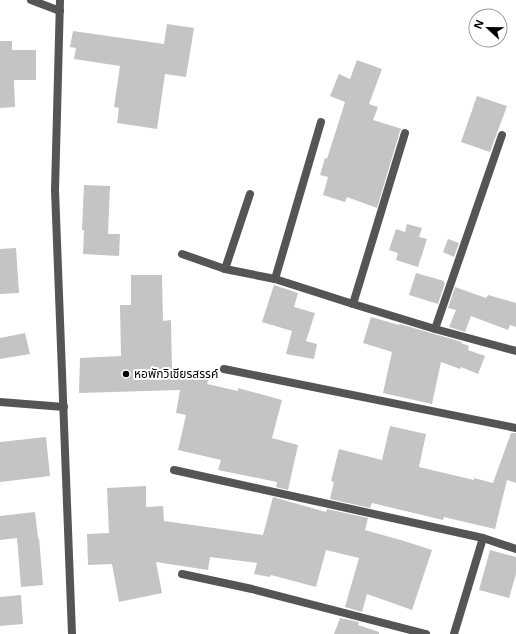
<svg xmlns="http://www.w3.org/2000/svg" width="516" height="634" viewBox="0 0 516 634" font-family="'Open Sans','Noto Sans Thai',sans-serif">
<style>
.building{fill:#c4c4c4}
.lines{fill:none;stroke-linecap:round;stroke-linejoin:round}
.lane{stroke:#555;stroke-width:8}
.street{stroke:#555;stroke-width:8}
.poi-dot{fill:#000;stroke:#fff;stroke-width:1.5}
.labels{text-anchor:middle;stroke-width:4;stroke-linejoin:round;paint-order:stroke}
.poi-label{font-size:12px;fill:#000;stroke:#fff;text-anchor:start}
</style>
<rect width="100%" height="100%" fill="#fff"/>
<g class="building">
<polygon points="167,24 194,28 186,77 165,74 157,129 117,123 119,108 114,107 120,66 74,59 76,48 70,47 73,31 164,44"/>
<polygon points="0,41 12,41 12,50 36,50 36,80 14,80 15,107 0,108"/>
<polygon points="357,60 382,69 369,104 378,107 373,120 402,129 400,131 377,208 347,197 345,202 323,195 328,177 320,175 325,158 327,159 345,102 330,96 339,74 350,79"/>
<polygon points="477,96 507,106 490,152 461,142"/>
<polygon points="84,185 110,186 108,234 120,234 119,256 83,254 84,230 82,230"/>
<polygon points="407,224 422,228 419,237 427,239 418,267 396,260 398,253 389,250 396,229 405,232"/>
<polygon points="448,239 459,243 454,257 443,252"/>
<polygon points="16,248 19,293 0,294 0,249"/>
<polygon points="416,273 444,281 444,283 445,283 438,304 409,295"/>
<polygon points="131,275 162,275 163,321 171,320 172,371 209,378 207,384 238,391 238,388 282,400 272,438 298,445 288,490 276,487 277,482 218,470 221,460 178,450 186,415 176,413 180,390 79,393 80,358 121,356 120,305 131,305"/>
<polygon points="274,285 298,293 294,307 315,313 306,341 317,344 314,359 286,354 292,331 262,322"/>
<polygon points="455,287 486,298 488,295 516,303 516,327 510,325 508,330 471,316 465,332 449,327 456,310 448,308"/>
<polygon points="371,317 399,325 400,324 462,342 461,343 469,346 468,350 485,356 478,374 461,367 460,369 441,362 432,404 383,393 392,352 363,343"/>
<polygon points="25,333 30,354 0,359 0,338"/>
<polygon points="390,426 426,434 419,467 474,480 474,478 493,483 511,433 516,433 516,483 507,480 495,529 452,519 444,517 443,520 372,503 370,508 330,499 334,482 331,481 339,449 382,460"/>
<polygon points="46,437 50,476 0,482 0,442"/>
<polygon points="146,486 146,507 163,506 164,521 263,535 273,497 326,512 327,509 368,518 365,530 404,541 432,550 412,610 367,594 362,612 345,607 359,558 326,550 316,587 271,575 270,577 254,574 257,563 210,557 208,570 156,562 162,593 119,602 112,564 88,565 87,534 109,533 107,488"/>
<polygon points="35,512 38,538 39,538 43,585 21,587 17,538 0,540 0,516"/>
<polygon points="490,550 516,557 516,574 509,598 479,590"/>
<polygon points="21,595 23,624 0,626 0,597"/>
<polygon points="340,618 359,622 358,625 379,632 379,634 334,634"/>
</g>
<g class="lines">
<g class="lane">
<polyline points="31,0 60,11"/>
<polyline points="275,279 321,122"/>
</g>
<g class="street">
<polyline points="60,0 55,190 72,634"/>
<polyline points="182,254 225,269 275,279 353,304 435,329 516,351"/>
<polyline points="225,269 250,194"/>
<polyline points="353,304 405,133"/>
<polyline points="435,329 502,135"/>
<polyline points="224,369 516,428"/>
<polyline points="0,402 64,407"/>
<polyline points="174,470 483,538 516,549"/>
<polyline points="182,574 252,589 426,634"/>
<polyline points="454,634 483,538"/>
</g>
</g>
<circle class="poi-dot" cx="126" cy="374" r="4"/>
<g class="labels">
<g class="poi-label">
<text x="134" y="378">หอพักวิเชียรสรรค์</text>
</g>
</g>
<g transform="translate(488 28) rotate(292)"><circle r="19" fill="#ffffff" stroke="#999999"/>
<path d="M0-3L7 15L0 10L-7 15Z" fill="#000000"/>
<text y="-6" font-size="11" font-weight="bold" text-anchor="middle" fill="#000000">N</text>
</g>
</svg>
